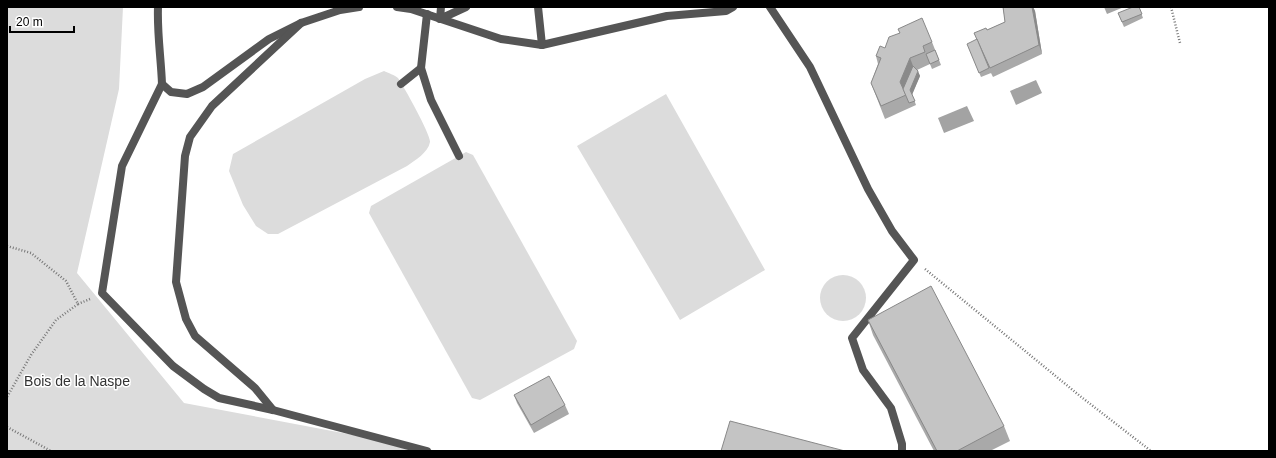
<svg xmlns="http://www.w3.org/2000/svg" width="1276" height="458" viewBox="0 0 1276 458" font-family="Arial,sans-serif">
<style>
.green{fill:#dcdcdc}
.water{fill:#a3a3a3}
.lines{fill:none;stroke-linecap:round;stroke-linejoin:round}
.path{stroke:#777;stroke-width:2.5;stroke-dasharray:1 2;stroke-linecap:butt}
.lane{stroke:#555;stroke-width:8}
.wall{fill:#a9a9a9}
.shaded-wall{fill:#898989}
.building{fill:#c4c4c4;stroke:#898989}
.labels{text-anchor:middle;stroke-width:3;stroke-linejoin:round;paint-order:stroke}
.park-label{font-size:14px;fill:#333;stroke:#fff}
</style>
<rect width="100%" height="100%" fill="#fff"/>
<g class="green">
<polygon points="7,7 123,7 119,89 77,273 184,403 438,451 7,451"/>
<path d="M384,71C388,73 395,75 398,78C403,85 431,135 430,142C428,153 415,160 407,166L278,234H268L256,226L243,205L229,171L233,154L365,79Z"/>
<polygon points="666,94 765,270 680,320 577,146"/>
<polygon points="466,152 473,155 577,341 574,349 480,400 472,398 369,213 371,206"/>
<circle cx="843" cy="298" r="23"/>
</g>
<g class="water">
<polygon points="1104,7 1124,7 1107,14"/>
<polygon points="1036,80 1042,93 1016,105 1010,91"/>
<polygon points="967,106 974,121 944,133 938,118"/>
</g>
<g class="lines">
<g class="path">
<polyline points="1171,7 1180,43"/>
<polyline points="7,246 31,253 66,281 78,304 56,320 31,355 7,397"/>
<polyline points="925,269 1080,396 1151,451"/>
<polyline points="78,304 90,299"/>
<polyline points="7,427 51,451"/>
</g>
<g class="lane">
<path d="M158,7C157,33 161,58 162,84L171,92L187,94L203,87L269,39L301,23L340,10L359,7"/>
<polyline points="397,7 411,9 501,39 542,45 667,16 726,11 733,7"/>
<polyline points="441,7 440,19 466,7"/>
<polyline points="538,7 542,45"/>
<polyline points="770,7 810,67 868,189 892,231 914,260 852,338 863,370 891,408 902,444 902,451"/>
<polyline points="421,68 427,14"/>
<polyline points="162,84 122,166 102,293 173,366 204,389 219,398 273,410 427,451"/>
<polyline points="401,84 421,68 431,100 459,156"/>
<polyline points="273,410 255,388 195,336 186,319 176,282 185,156 190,137 212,106 301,23"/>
</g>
</g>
<g class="wall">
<polygon points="1003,7 1033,7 1035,11 1042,54 993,77 990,71 991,73 981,77 969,48 977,40 974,33 987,30 1005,22"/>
<polygon points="1139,7 1143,18 1124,27 1118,13"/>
<polygon points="898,29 932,42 941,65 932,69 930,64 917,70 920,76 912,94 916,105 885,119 871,83 878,64 876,56 885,48 900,33"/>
<polygon points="868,320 1004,426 1010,441 990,451 934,451 873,335"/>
<polygon points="514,395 565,405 569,414 534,433 517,403"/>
</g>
<g class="shaded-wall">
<polygon points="1032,7 1033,7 1035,11 1042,54 1039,45"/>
<polygon points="910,58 915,71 905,94 900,82"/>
<polygon points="918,71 920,76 912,95 910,90"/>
</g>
<g class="building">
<polygon points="1003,7 1032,7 1039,45 990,68 974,33 986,28 987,30 1005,22"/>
<polygon points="1133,7 1139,7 1142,14 1122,22 1118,13"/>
<polygon points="922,18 932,42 923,46 925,52 910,58 900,82 906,95 881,106 871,83 881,58 876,56 880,46 885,48 889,37 900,33 898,29"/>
<polygon points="977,39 989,68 979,73 967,44"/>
<polygon points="935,50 939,60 930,64 926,54"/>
<polygon points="913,66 918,71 910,90 915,101 909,103 903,89"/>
<polygon points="931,286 1004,426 957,451 937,451 868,320"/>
<polygon points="549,376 565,405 531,425 514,395"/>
<polygon points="730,421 845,451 721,451"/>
</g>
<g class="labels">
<g class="park-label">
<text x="77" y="386">Bois de la Naspe</text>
</g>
</g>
<rect width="1276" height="458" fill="none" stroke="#000000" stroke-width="16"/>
<path d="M10 26v6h64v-6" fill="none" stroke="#000000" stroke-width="2"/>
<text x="16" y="26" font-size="12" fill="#000000" stroke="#ffffff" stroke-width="3" paint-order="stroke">20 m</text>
</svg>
